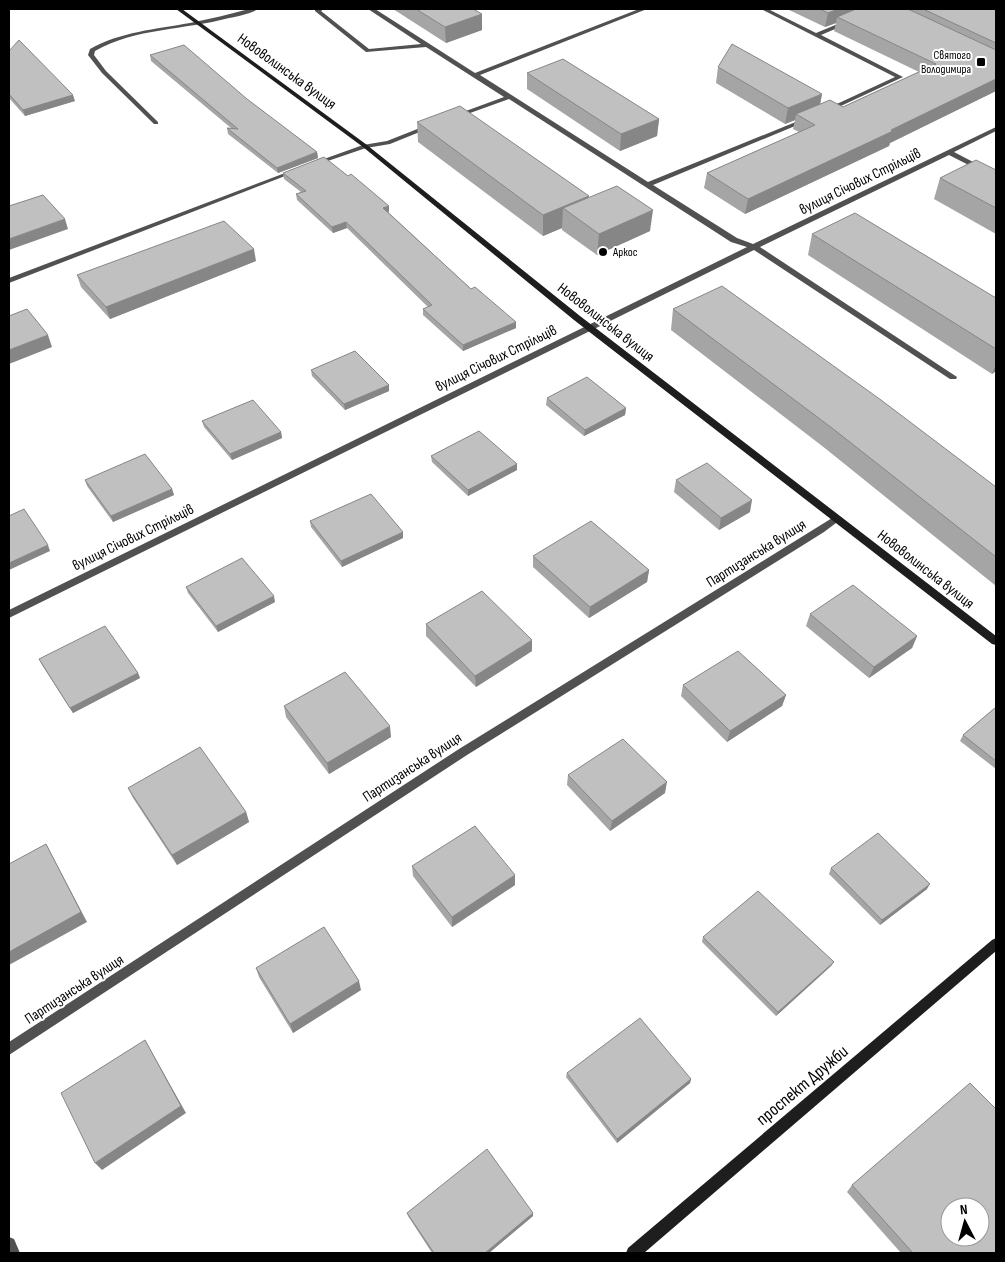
<svg xmlns="http://www.w3.org/2000/svg" width="1005" height="1262" viewBox="0 0 1005 1262" font-family="'Sofia Sans Condensed',sans-serif">
<style>
.lines{fill:none;stroke-linecap:round;stroke-linejoin:round}
.street{fill:#515151;fill-rule:evenodd}
.secondary{fill:#1e1e1e;fill-rule:evenodd}
.wall{fill:#a5a5a5}
.shaded-wall{fill:#868686}
.building{fill:#c0c0c0;stroke:#868686;fill-rule:evenodd}
.poi-dot{fill:#000;stroke:#fff;stroke-width:2}
.labels{text-anchor:middle;stroke-width:4;stroke-linejoin:round;paint-order:stroke}
.far-poi-label{font-size:12px;fill:#000;stroke:#fff;text-anchor:end}
.street-label{font-size:15px;fill:#000;stroke:#fff}
.near-street-label{font-size:18px;fill:#000;stroke:#fff}
</style>
<rect width="100%" height="100%" fill="#fff"/>
<g class="lines">
<g class="street">
<path d="M249,9H258C250,14 238,16 229,18C185,30 135,28 95,51L94,55L106,71L158,122V124H154L102,73L88,55L90,49C120,32 156,29 190,23C210,19 230,14 249,9Z"/>
<polygon points="315,9 324,9 321,11 369,49 421,44 368,9 375,9 475,73 639,9 647,9 480,75 648,182 803,119 807,119 807,121 653,185 737,238 753,244 996,127 996,131 954,152 996,174 996,179 949,155 760,247 957,377 956,379 950,379 754,250 9,618 9,610 747,247 731,242 509,99 459,117 455,117 455,115 504,97 426,47 366,52 315,11"/>
<polygon points="761,9 768,9 816,33 845,21 849,21 849,23 821,35 903,77 830,111 826,111 826,109 895,77"/>
<polygon points="430,124 433,126 432,127 390,144 366,148 313,166 310,164 363,145 387,141"/>
<polygon points="293,170 298,171 9,283 9,278"/>
<polygon points="837,515 842,518 840,520 824,532 467,755 9,1055 9,1042 459,749"/>
<polygon points="9,1237 14,1239 20,1253 9,1253"/>
</g>
<g class="secondary">
<polygon points="176,9 182,9 367,145 580,316 996,636 996,645 992,644 574,320 363,147"/>
<polygon points="996,938 996,951 644,1253 626,1253 628,1248 992,940"/>
</g>
</g>
<g class="wall">
<polygon points="393,9 473,9 482,30 446,43"/>
<polygon points="787,9 996,9 996,91 890,143 889,146 745,214 704,188 707,173 799,132 793,129 795,120 785,124 716,83 718,67 822,94 820,104 843,107 919,72 834,31 836,23 825,27"/>
<polygon points="9,51 75,101 25,116 9,98"/>
<polygon points="150,55 317,152 318,158 278,173 228,134 227,128 231,128 151,61"/>
<polygon points="527,73 659,119 657,136 620,151 527,89"/>
<polygon points="417,122 588,198 650,231 597,255 562,230 562,228 543,236 418,142"/>
<polygon points="996,170 996,234 934,199 940,178"/>
<polygon points="283,173 389,206 389,212 388,212 471,289 516,328 463,351 423,315 423,309 428,307 347,228 333,233 297,200 296,194 301,192 284,179"/>
<polygon points="812,234 996,298 996,371 992,374 808,255"/>
<polygon points="256,261 110,319 81,287 77,275"/>
<polygon points="673,309 996,487 996,586 826,449 671,330"/>
<polygon points="311,370 389,385 389,391 345,410 312,376"/>
<polygon points="547,398 626,408 625,415 584,436 546,405"/>
<polygon points="202,421 281,432 282,438 232,460 204,427"/>
<polygon points="431,456 517,464 517,470 468,496 432,462"/>
<polygon points="85,480 172,489 174,495 113,522 87,486"/>
<polygon points="676,480 750,512 719,530 674,492"/>
<polygon points="310,521 403,538 342,567 311,527"/>
<polygon points="533,556 649,570 647,582 589,618 533,567"/>
<polygon points="186,587 275,602 218,632 188,593"/>
<polygon points="810,614 917,636 912,648 869,678 806,626"/>
<polygon points="426,624 532,651 476,687 426,636"/>
<polygon points="39,659 138,673 140,678 73,713 42,665"/>
<polygon points="683,685 786,695 782,706 727,742 681,696"/>
<polygon points="284,706 391,737 329,774 286,717"/>
<polygon points="996,707 996,769 960,741 963,735"/>
<polygon points="568,775 665,793 610,831 567,785"/>
<polygon points="128,788 246,812 249,822 177,865 133,798"/>
<polygon points="412,866 515,885 452,927 413,876"/>
<polygon points="831,868 927,889 880,925 829,874"/>
<polygon points="703,937 834,962 831,966 776,1016 702,942"/>
<polygon points="256,968 361,990 293,1033 259,977"/>
<polygon points="567,1073 691,1079 690,1083 617,1143 566,1077"/>
<polygon points="852,1185 996,1253 901,1253 847,1192"/>
<polygon points="407,1213 533,1216 489,1253 432,1253 408,1216"/>
</g>
<g class="shaded-wall">
<polygon points="838,9 869,9 837,17 836,23 825,27 828,13"/>
<polygon points="482,14 482,30 446,43 445,27"/>
<polygon points="996,79 996,91 890,143 889,146 745,214 748,199"/>
<polygon points="822,94 819,110 796,114 795,120 785,124 788,108"/>
<polygon points="73,95 75,101 25,116 23,110"/>
<polygon points="659,119 657,136 620,151 621,134"/>
<polygon points="317,152 318,158 278,173 277,168"/>
<polygon points="589,196 587,217 563,208 562,228 543,236 543,215"/>
<polygon points="389,206 389,212 384,214 383,208"/>
<polygon points="653,210 650,231 597,255 599,234"/>
<polygon points="65,219 68,229 9,250 9,239"/>
<polygon points="346,222 347,228 333,233 332,227"/>
<polygon points="254,249 256,261 110,319 106,307"/>
<polygon points="516,322 516,328 463,351 463,345"/>
<polygon points="48,335 52,347 9,364 9,350"/>
<polygon points="996,364 996,371 992,374"/>
<polygon points="389,385 389,391 345,410 344,404"/>
<polygon points="626,408 625,415 584,436 585,430"/>
<polygon points="281,432 282,438 232,460 230,454"/>
<polygon points="517,464 517,470 468,496 468,490"/>
<polygon points="172,489 174,495 113,522 111,516"/>
<polygon points="752,500 750,512 719,530 721,518"/>
<polygon points="403,532 403,538 342,567 341,561"/>
<polygon points="48,545 50,551 9,570 9,563"/>
<polygon points="649,570 647,582 589,618 590,607"/>
<polygon points="274,596 275,602 218,632 216,626"/>
<polygon points="917,636 912,648 869,678 874,667"/>
<polygon points="532,640 532,651 476,687 475,676"/>
<polygon points="138,673 140,678 73,713 70,708"/>
<polygon points="786,695 782,706 727,742 730,731"/>
<polygon points="390,726 391,737 329,774 327,763"/>
<polygon points="667,782 665,793 610,831 612,821"/>
<polygon points="246,812 249,822 177,865 172,855"/>
<polygon points="46,844 87,922 9,965 9,952"/>
<polygon points="515,875 515,885 452,927 452,917"/>
<polygon points="930,884 927,889 880,925 882,920"/>
<polygon points="834,962 831,966 776,1016 778,1012"/>
<polygon points="359,981 361,990 293,1033 290,1024"/>
<polygon points="145,1040 186,1113 102,1170 95,1163"/>
<polygon points="691,1079 690,1083 617,1143 617,1139"/>
<polygon points="533,1213 533,1216 489,1253 485,1253"/>
</g>
<g class="building">
<polygon points="416,9 473,9 482,14 445,27"/>
<polygon points="820,9 838,9 828,13"/>
<polygon points="856,9 908,9 996,50 996,79 891,130 893,131 748,199 707,173 815,125 796,114 830,100 843,107 936,64 837,17"/>
<polygon points="923,9 996,9 996,43"/>
<polygon points="19,40 73,95 23,110 9,94 9,51"/>
<polygon points="732,44 822,94 788,108 718,67"/>
<polygon points="184,45 247,99 317,152 277,168 227,128 238,129 150,55"/>
<polygon points="563,59 659,119 621,134 527,73"/>
<polygon points="460,106 589,196 543,215 417,122"/>
<polygon points="324,157 348,176 351,174 389,206 383,208 471,289 475,287 516,322 463,345 423,309 432,305 346,222 332,227 296,194 306,191 283,173"/>
<polygon points="976,160 996,170 996,208 940,178"/>
<polygon points="617,186 653,210 599,234 563,208"/>
<polygon points="43,195 65,219 9,239 9,206"/>
<polygon points="855,213 996,298 996,349 812,234"/>
<polygon points="224,221 254,249 106,307 77,275"/>
<polygon points="722,286 881,400 996,487 996,557 832,428 673,309"/>
<polygon points="27,309 48,335 9,350 9,316"/>
<polygon points="355,351 389,385 344,404 311,370"/>
<polygon points="587,377 626,408 585,430 547,398"/>
<polygon points="253,400 281,432 230,454 202,421"/>
<polygon points="479,431 517,464 468,490 431,456"/>
<polygon points="145,454 172,489 111,516 85,480"/>
<polygon points="707,463 752,500 721,518 676,480"/>
<polygon points="371,494 403,532 341,561 310,521"/>
<polygon points="24,509 48,545 9,563 9,516"/>
<polygon points="591,521 649,570 590,607 533,556"/>
<polygon points="242,558 274,596 216,626 186,587"/>
<polygon points="853,585 917,636 874,667 810,614"/>
<polygon points="482,591 532,640 475,676 426,624"/>
<polygon points="105,626 138,673 70,708 39,659"/>
<polygon points="738,651 786,695 730,731 683,685"/>
<polygon points="345,672 390,726 327,763 284,706"/>
<polygon points="996,707 996,761 963,735"/>
<polygon points="623,739 667,782 612,821 568,775"/>
<polygon points="200,747 246,812 172,855 128,788"/>
<polygon points="475,826 515,875 452,917 412,866"/>
<polygon points="878,833 930,884 882,920 831,868"/>
<polygon points="46,844 81,912 9,952 9,864"/>
<polygon points="758,891 834,962 778,1012 703,937"/>
<polygon points="324,927 359,981 290,1024 256,968"/>
<polygon points="640,1018 691,1079 617,1139 567,1073"/>
<polygon points="145,1040 181,1106 95,1163 61,1093"/>
<path d="M970,1083L996,1109V1253H913L852,1185ZM950,1207H980V1237H950Z"/>
<polygon points="487,1149 533,1213 485,1253 434,1253 407,1213"/>
</g>
<g class="poi-dot">
<rect x="976" y="57" width="10" height="10" rx="2.5"/>
<circle cx="603" cy="252" r="5"/>
</g>
<g class="labels">
<g class="far-poi-label">
<text x="971" y="59">Святого<tspan x="971" dy="14">Володимира</tspan></text>
<text x="613" y="256" text-anchor="start">Аркос</text>
</g>
<g class="street-label">
<text transform="translate(287 71) rotate(36)" y="5">Нововолинська вулиця</text>
<text transform="translate(860 181) rotate(-26)" y="5">вулиця Січових Стрільців</text>
<text transform="translate(606 322) rotate(38)" y="5">Нововолинська вулиця</text>
<text transform="translate(496 358) rotate(-26)" y="5">вулиця Січових Стрільців</text>
<text transform="translate(133 537) rotate(-26)" y="5">вулиця Січових Стрільців</text>
<text transform="translate(756 553) rotate(-32)" y="5">Партизанська вулиця</text>
<text transform="translate(926 569) rotate(38)" y="5">Нововолинська вулиця</text>
<text transform="translate(412 767) rotate(-33)" y="5">Партизанська вулиця</text>
<text transform="translate(74 989) rotate(-33)" y="5">Партизанська вулиця</text>
</g>
<g class="near-street-label">
<text transform="translate(802 1085) rotate(-40)" y="6">проспект Дружби</text>
</g>
</g>
<rect width="1005" height="1262" fill="none" stroke="#000000" stroke-width="20"/>
<g transform="translate(965 1222) rotate(354)"><circle r="24" fill="#ffffff" stroke="#999999"/>
<path d="M0-4L9 19L0 12L-9 19Z" fill="#000000"/>
<text y="-8" font-size="14" font-weight="bold" text-anchor="middle" fill="#000000">N</text>
</g>
</svg>
